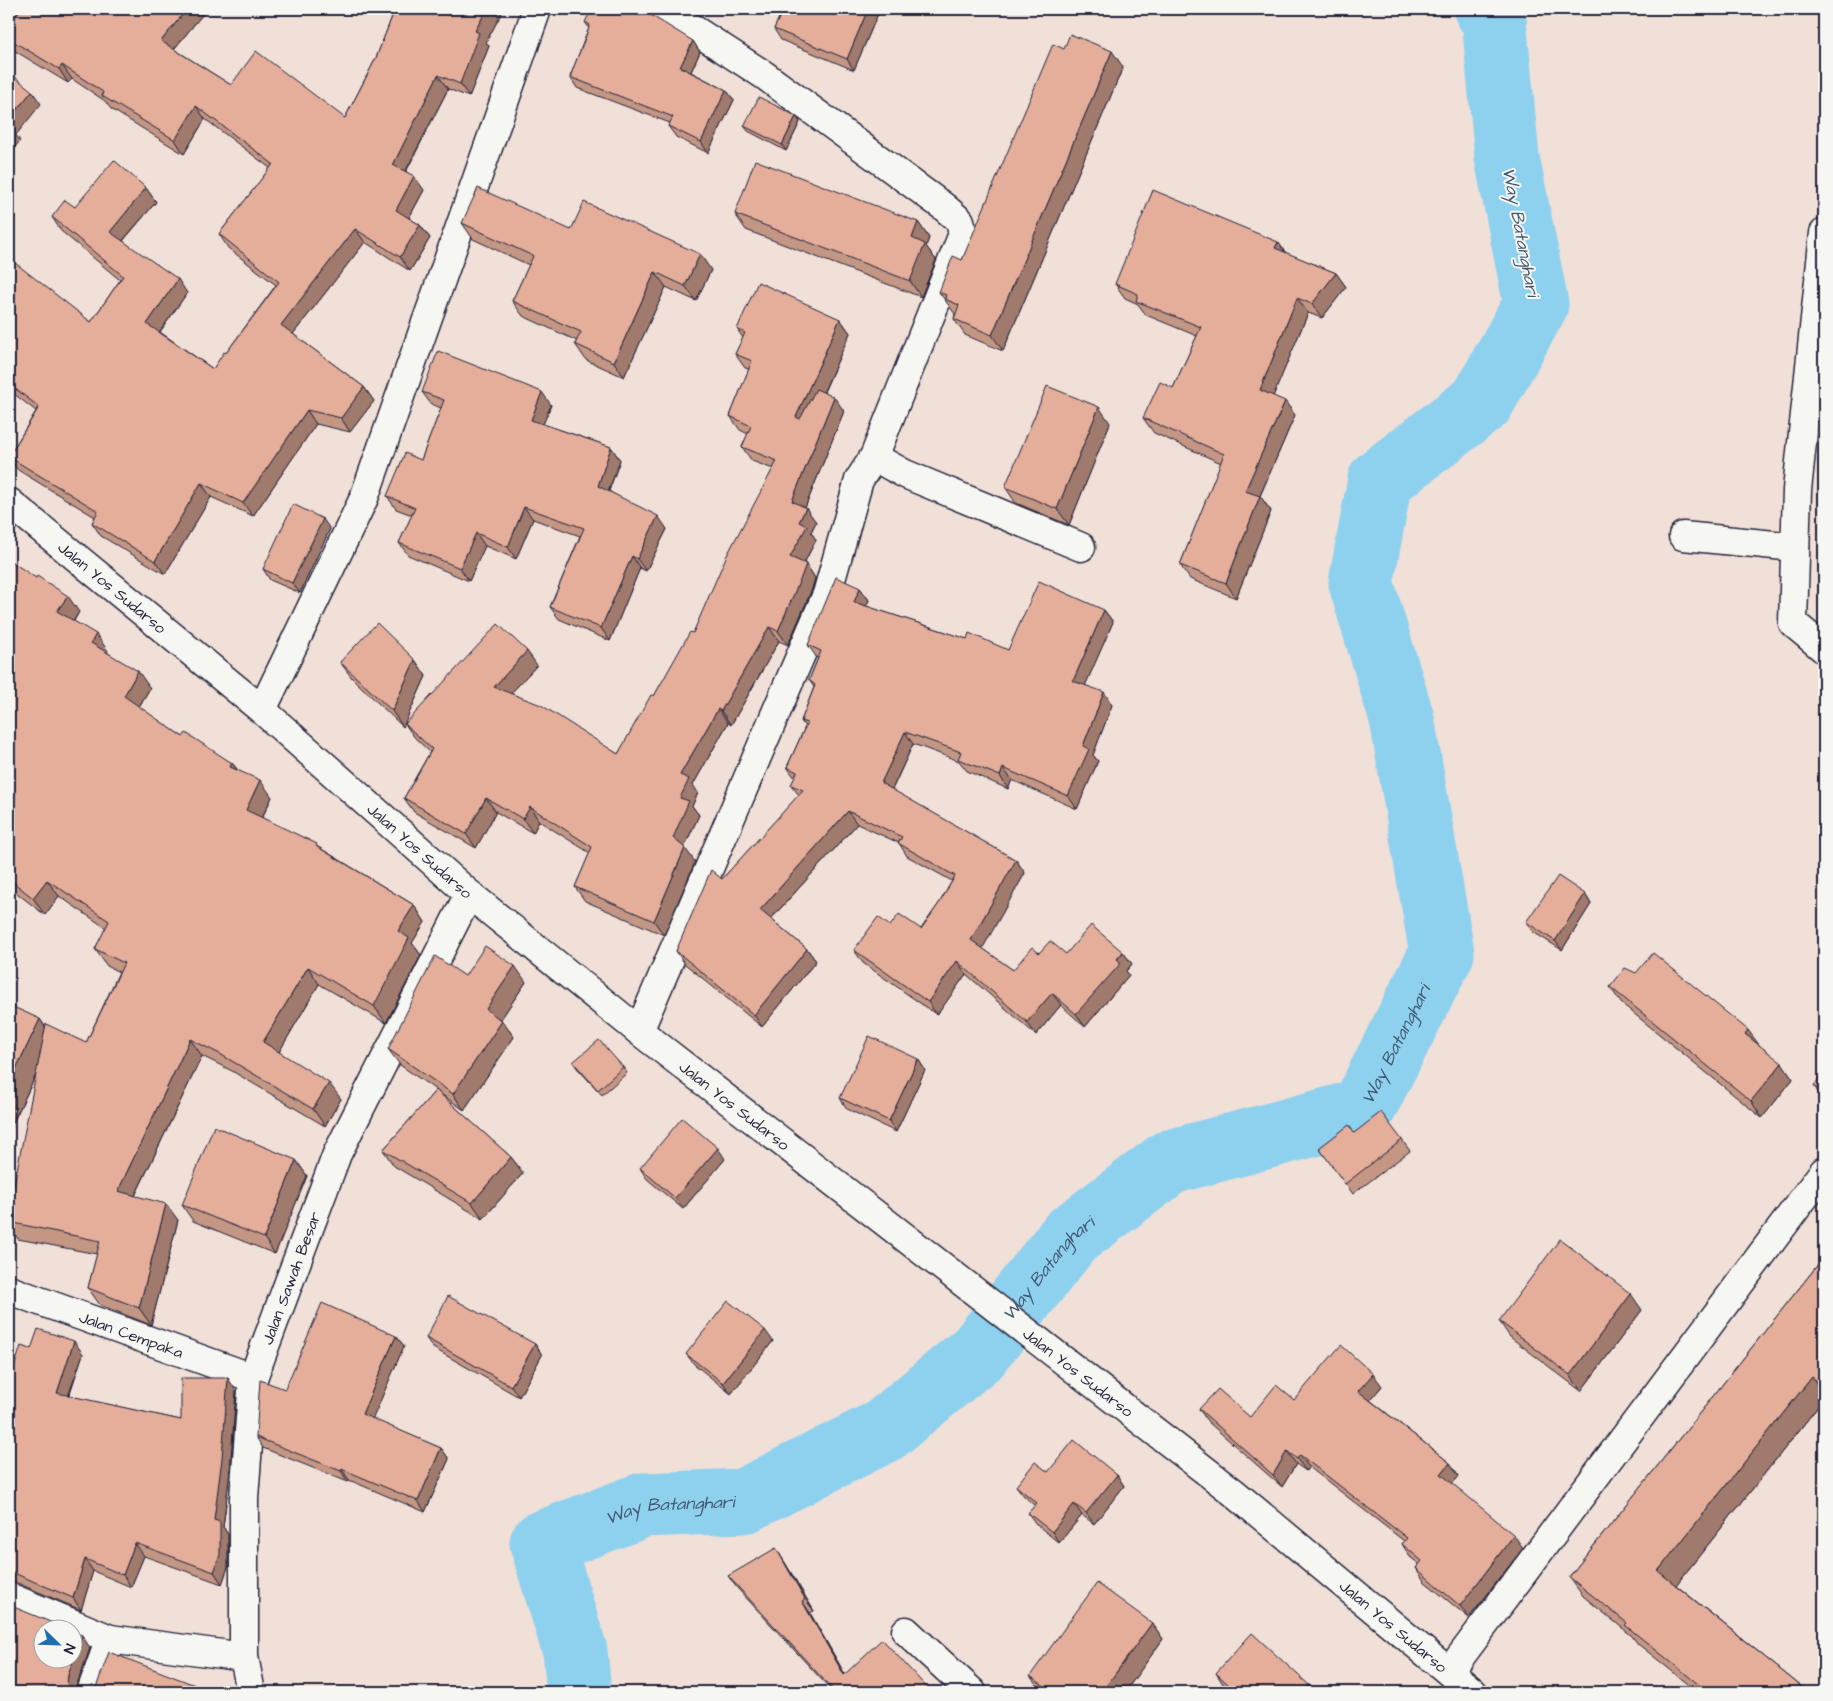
<svg xmlns="http://www.w3.org/2000/svg" width="1833" height="1701" viewBox="0 0 1833 1701" font-family="'Architects Daughter',sans-serif">
<style>
.lines{fill:none;stroke-linecap:round;stroke-linejoin:round}
.river{stroke:#8ed1ef;stroke-width:65}
.street-casing{stroke:#22223b;stroke-width:31}
.secondary-casing{stroke:#22223b;stroke-width:31}
.street{stroke:#f6f6f2;stroke-width:28}
.secondary{stroke:#f6f6f2;stroke-width:28}
.wall{fill:#c49684;stroke:#22223b}
.shaded-wall{fill:#a07a6c;stroke:#22223b}
.building{fill:#e4ae9a;stroke:#22223b}
.labels{text-anchor:middle;stroke-width:4;stroke-linejoin:round;paint-order:stroke}
.street-label{font-size:16px;fill:#22223b;stroke:#f6f6f2}
.water-label{font-size:18px;font-style:italic;fill:#425771;stroke:#f6f6f2}
</style>
<rect width="100%" height="100%" fill="#f1e0d8"/>
<filter id="ink" filterUnits="userSpaceOnUse"><feTurbulence type="fractalNoise" baseFrequency=".02" numOctaves="2"/><feDisplacementMap in="SourceGraphic" scale="10" xChannelSelector="R" yChannelSelector="G"/><feConvolveMatrix kernelMatrix="1 2 1 2 8 2 1 2 1" color-interpolation-filters="sRGB"/></filter>
<g filter="url(#ink)">
<g class="lines">
<path class="river" id="s1" d="M579,1692L575,1651L542,1543L643,1505L744,1501L885,1430L979,1352L1071,1236L1170,1162L1362,1111L1442,953L1402,719L1361,583L1380,480L1482,402L1536,304L1507,158L1494,20L1486,9"/>
<defs>
<g id="street">
<polyline points="662,9 764,75 944,207 960,221 963,234 874,457"/>
<polyline points="1824,233 1797,490 1793,623 1824,649"/>
<polyline points="1683,536 1795,547"/>
<polyline points="262,710 364,498 537,9"/>
<polyline points="639,1031 827,594 859,480 874,457 905,474 1081,547"/>
<path id="s2" d="M9,1290L253,1378"/>
<polyline points="9,1597 110,1639"/>
<polyline points="906,1631 972,1692"/>
<polyline points="1449,1672 1824,1171"/>
<polyline points="91,1692 110,1639 244,1657"/>
<path id="s3" d="M251,1692L244,1657V1498L253,1378L337,1154L469,894"/>
</g>
<g id="secondary">
<path id="s4" d="M9,502L262,710L469,894L639,1031L1233,1492L1473,1692"/>
</g>
</defs>
<use href="#street" class="street-casing"/>
<use href="#secondary" class="secondary-casing"/>
<use href="#street" class="street"/>
<use href="#secondary" class="secondary"/>
</g>
<g class="wall">
<polygon points="16,9 207,9 174,49 231,85 345,118 376,58 395,9 504,9 486,42 489,46 469,97 448,89 406,172 424,190 409,218 420,225 430,238 410,271 365,242 293,334 364,387 374,401 350,432 316,424 253,516 211,497 165,574 101,536 92,523 95,517 18,470 9,458 9,456 36,411 9,390 9,261 91,322 120,280 61,231 52,217 75,207 146,188 156,202 123,241 187,293 160,332 213,369 226,353 276,285 228,248 219,234 270,168 205,119 184,154 111,109 105,101 72,79 68,83 10,48 9,47 9,24 18,12"/>
<polygon points="783,9 880,9 854,70 781,40 774,29"/>
<polygon points="585,22 693,41 700,52 691,72 726,90 734,100 708,153 676,137 668,126 670,123 577,88 570,77 589,28"/>
<polygon points="1064,49 1123,67 1003,351 965,335 954,319 955,314 939,292 962,260"/>
<polygon points="796,116 800,122 786,151 748,131 744,126"/>
<polygon points="735,214 918,222 929,238 926,246 936,260 921,297 746,230"/>
<polygon points="462,223 571,230 711,270 696,301 666,287 624,377 586,360 575,344 577,341 523,316 512,301 529,265 473,239"/>
<polygon points="1278,242 1286,253 1336,273 1346,287 1322,318 1308,313 1273,396 1295,415 1260,496 1271,511 1236,598 1190,579 1180,565 1221,463 1154,433 1143,418 1173,388 1197,336 1146,315 1138,304 1125,298 1115,284"/>
<polygon points="840,319 850,333 824,392 844,411 805,508 816,522 811,532 816,540 804,563 806,564 815,578 812,589 788,645 779,641 731,725 728,723 693,785 698,793 692,806 699,815 684,848 695,862 664,935 585,901 575,887 590,853 539,821 533,833 496,812 476,848 414,812 404,798 430,752 415,738 405,724 537,665 511,693 618,754 693,633 773,469 752,461 742,447 748,434 740,430 730,416 749,369 745,368 735,354 743,338 737,329"/>
<polygon points="422,392 551,405 543,424 611,447 620,460 609,491 667,529 646,571 640,568 610,641 559,619 550,607 580,536 533,519 516,559 485,546 469,581 408,555 399,543 412,515 396,509 387,496 421,460 441,408 431,404"/>
<polygon points="1110,423 1069,525 1016,503 1005,487"/>
<polygon points="330,529 300,593 270,580 263,569"/>
<polygon points="9,560 79,612 74,621 108,651 107,652 150,688 139,707 183,737 232,763 238,770 272,797 262,818 320,848 414,905 425,922 412,943 421,955 386,1023 319,984 279,1052 341,1099 325,1126 232,1071 202,1056 135,1196 178,1220 151,1325 100,1305 88,1288 97,1254 18,1239 9,1225 36,1075 9,1131 40,1019 46,1028 86,1043 119,972 107,966 95,949 106,928 59,896 45,915 9,887"/>
<polygon points="860,588 869,600 866,606 967,639 1008,650 1104,610 1113,622 1085,685 1112,705 1093,755 1098,761 1077,809 1012,780 1008,789 967,771 959,761 913,744 892,790 1016,860 1025,873 982,948 1013,970 1039,953 1066,954 1123,952 1132,964 1126,971 1129,975 1085,1027 1061,1005 1036,1035 966,974 937,1015 863,963 854,950 890,926 921,929 940,902 952,881 907,856 899,843 857,824 771,919 807,949 816,961 762,1027 685,964 676,951 722,879 799,795 791,785 795,778 787,767 805,727 801,721 814,687 809,680 818,658 817,658 808,645"/>
<polygon points="415,660 426,676 403,727 352,678 340,662"/>
<polygon points="1585,894 1591,904 1562,950 1533,932 1526,922"/>
<polygon points="465,976 526,982 501,1019 502,1021 514,1037 464,1110 438,1092 511,1157 523,1173 483,1219 394,1166 383,1150 436,1090 400,1065 388,1049"/>
<polygon points="1610,987 1782,1063 1793,1079 1762,1118 1621,1003"/>
<polygon points="918,1059 925,1070 896,1132 847,1109 840,1098"/>
<polygon points="573,1062 623,1067 627,1073 602,1095 577,1068"/>
<polygon points="1824,1071 1824,1096 1818,1092 1814,1086"/>
<polygon points="1354,1133 1402,1140 1410,1151 1353,1194 1319,1148"/>
<polygon points="725,1159 683,1209 647,1179 640,1168"/>
<polygon points="296,1160 307,1176 275,1254 193,1221 182,1205"/>
<polygon points="1824,1257 1824,1399 1676,1585 1808,1692 1698,1692 1638,1644 1632,1636 1583,1596 1569,1577"/>
<polygon points="1642,1310 1581,1391 1510,1337 1499,1321"/>
<polygon points="396,1336 404,1346 372,1419 441,1448 449,1459 425,1512 349,1480 348,1482 263,1448 256,1437 285,1389"/>
<polygon points="426,1338 535,1344 542,1355 519,1397 433,1348"/>
<polygon points="773,1341 731,1394 694,1364 686,1354"/>
<polygon points="31,1349 83,1354 69,1396 181,1420 236,1391 230,1471 223,1527 228,1534 228,1567 222,1584 144,1556 131,1587 93,1571 81,1610 15,1582 9,1582 9,1376 11,1377"/>
<polygon points="1382,1386 1370,1400 1450,1463 1459,1476 1452,1484 1523,1548 1469,1618 1424,1581 1416,1568 1419,1564 1410,1557 1402,1544 1404,1541 1309,1467 1306,1471 1296,1464 1282,1487 1208,1422 1199,1409 1250,1417 1294,1400"/>
<polygon points="1048,1472 1117,1475 1124,1486 1094,1524 1082,1515 1059,1543 1036,1524 1028,1513 1035,1506 1024,1496 1016,1486"/>
<polygon points="784,1561 814,1611 810,1613 845,1674 931,1692 833,1692 737,1588 728,1576"/>
<polygon points="1152,1623 1163,1639 1125,1692 1042,1692 1030,1676"/>
<polygon points="1216,1673 1309,1685 1314,1692 1227,1692 1229,1689 1223,1684"/>
</g>
<g class="shaded-wall">
<polygon points="187,9 207,9 170,54 161,41"/>
<polygon points="487,9 504,9 486,42 489,46 469,97 460,84 475,31"/>
<polygon points="868,9 880,9 854,70 847,59"/>
<polygon points="693,41 700,52 688,78 680,67"/>
<polygon points="1112,51 1123,67 1003,351 992,335"/>
<polygon points="62,65 72,79 68,83 59,69"/>
<polygon points="438,75 448,89 402,178 393,165"/>
<polygon points="726,90 734,100 708,153 701,142"/>
<polygon points="32,91 41,104 16,135 20,141 9,154 9,119"/>
<polygon points="196,106 205,119 184,154 175,140"/>
<polygon points="796,116 800,122 786,151 782,145"/>
<polygon points="414,176 424,190 406,223 396,210"/>
<polygon points="146,188 156,202 119,245 110,232"/>
<polygon points="918,222 929,238 926,246 936,260 921,297 910,281 912,238"/>
<polygon points="420,225 430,238 410,271 400,257"/>
<polygon points="355,229 365,242 290,338 281,325"/>
<polygon points="1278,242 1288,256 1275,248"/>
<polygon points="700,254 711,270 696,301 685,286"/>
<polygon points="655,272 666,287 624,377 614,362"/>
<polygon points="1336,273 1346,287 1322,318 1312,304"/>
<polygon points="178,279 187,293 156,337 147,324"/>
<polygon points="1297,298 1308,313 1270,404 1260,390"/>
<polygon points="840,319 850,333 806,431 796,417"/>
<polygon points="364,387 374,401 350,432 341,418"/>
<polygon points="542,392 551,405 540,432 531,420"/>
<polygon points="834,397 844,411 802,515 792,501"/>
<polygon points="1285,401 1295,415 1256,505 1245,491"/>
<polygon points="1099,407 1110,423 1069,525 1057,509"/>
<polygon points="307,410 316,424 253,516 243,503"/>
<polygon points="611,447 620,460 606,498 598,486"/>
<polygon points="201,483 211,497 165,574 155,561"/>
<polygon points="1260,496 1271,511 1236,598 1226,583"/>
<polygon points="524,507 533,519 516,559 508,547"/>
<polygon points="806,508 816,522 811,532 816,540 800,571 790,557 799,522"/>
<polygon points="658,516 667,529 646,571 637,559"/>
<polygon points="323,519 330,529 300,593 292,583"/>
<polygon points="476,533 485,546 469,581 460,568"/>
<polygon points="632,556 640,568 610,641 601,628"/>
<polygon points="806,564 815,578 812,589 788,645 778,631"/>
<polygon points="860,588 869,600 863,614 854,602"/>
<polygon points="68,596 79,612 69,628 57,611"/>
<polygon points="1104,610 1113,622 1082,693 1073,681"/>
<polygon points="769,627 779,641 731,725 721,711"/>
<polygon points="96,634 108,651 103,660 91,643"/>
<polygon points="527,651 537,665 504,701 494,687"/>
<polygon points="415,660 426,676 403,727 392,711"/>
<polygon points="138,671 150,688 135,713 124,696"/>
<polygon points="1104,692 1112,705 1093,755 1098,761 1077,809 1068,796 1083,746"/>
<polygon points="718,709 728,723 693,785 698,793 692,806 699,815 682,852 673,838 680,798 680,775"/>
<polygon points="905,732 913,744 889,796 881,783"/>
<polygon points="232,763 244,779 230,767"/>
<polygon points="1003,768 1012,780 1008,789 1000,776"/>
<polygon points="260,780 272,797 257,827 246,810"/>
<polygon points="486,798 496,812 476,848 466,834"/>
<polygon points="530,807 539,821 533,833 523,819"/>
<polygon points="848,811 857,824 768,922 760,910"/>
<polygon points="685,848 695,862 664,935 654,921"/>
<polygon points="1016,860 1025,873 980,953 971,940"/>
<polygon points="47,880 59,896 45,915 33,898"/>
<polygon points="1585,894 1591,904 1562,950 1555,941"/>
<polygon points="414,905 425,922 412,943 421,955 386,1023 374,1006 398,931"/>
<polygon points="807,949 816,961 762,1027 754,1015"/>
<polygon points="1123,952 1132,964 1126,971 1129,975 1085,1027 1076,1014"/>
<polygon points="957,961 966,974 937,1015 928,1002"/>
<polygon points="515,966 526,982 497,1025 486,1009"/>
<polygon points="308,967 319,984 275,1059 263,1042"/>
<polygon points="1052,993 1061,1005 1036,1035 1027,1022"/>
<polygon points="40,1019 53,1039 9,1131 9,1083"/>
<polygon points="502,1021 514,1037 464,1110 453,1094"/>
<polygon points="1748,1030 1760,1046 1745,1034"/>
<polygon points="190,1039 202,1056 129,1208 118,1191"/>
<polygon points="918,1059 925,1070 896,1132 889,1121"/>
<polygon points="1782,1063 1793,1079 1762,1118 1751,1101"/>
<polygon points="329,1083 341,1099 325,1126 313,1109"/>
<polygon points="718,1148 725,1159 683,1209 675,1198"/>
<polygon points="511,1157 523,1173 483,1219 472,1203"/>
<polygon points="296,1160 307,1176 275,1254 264,1238"/>
<polygon points="166,1204 178,1220 151,1325 139,1308"/>
<polygon points="1631,1294 1642,1310 1581,1391 1570,1375"/>
<polygon points="765,1330 773,1341 731,1394 723,1383"/>
<polygon points="396,1336 404,1346 370,1425 362,1414"/>
<polygon points="74,1341 83,1354 65,1405 57,1393"/>
<polygon points="535,1344 542,1355 519,1397 511,1386"/>
<polygon points="1373,1374 1382,1386 1367,1404 1358,1391"/>
<polygon points="1812,1377 1824,1394 1824,1399 1672,1590 1658,1571"/>
<polygon points="228,1378 236,1391 230,1471 223,1527 228,1534 228,1567 222,1584 214,1572 214,1520"/>
<polygon points="441,1448 449,1459 425,1512 418,1501"/>
<polygon points="1287,1451 1296,1464 1282,1487 1273,1475"/>
<polygon points="1300,1455 1309,1467 1306,1471 1297,1459"/>
<polygon points="1450,1463 1459,1476 1450,1487 1441,1474"/>
<polygon points="342,1469 349,1480 348,1482 341,1471"/>
<polygon points="1117,1475 1124,1486 1094,1524 1086,1513"/>
<polygon points="1074,1504 1082,1515 1059,1543 1052,1532"/>
<polygon points="1514,1535 1523,1548 1469,1618 1460,1606"/>
<polygon points="135,1543 144,1556 131,1587 123,1575"/>
<polygon points="776,1548 784,1561 814,1611 805,1599"/>
<polygon points="85,1559 93,1571 81,1610 73,1598"/>
<polygon points="802,1601 810,1613 852,1688 844,1675"/>
<polygon points="1152,1623 1163,1639 1125,1692 1102,1692"/>
<polygon points="82,1635 90,1648 76,1687 76,1692 72,1692 67,1683 68,1675"/>
<polygon points="1309,1685 1314,1692 1302,1692"/>
</g>
<g class="building">
<polygon points="18,9 187,9 161,41 231,85 256,51 345,118 376,58 395,9 487,9 475,31 479,33 460,84 438,75 393,165 414,176 396,210 420,225 400,257 355,229 281,325 364,387 341,418 307,410 243,503 201,483 155,561 92,523 98,511 9,457 9,456 39,407 9,384 9,261 10,259 91,322 123,276 52,217 65,200 75,207 114,160 146,188 110,232 178,279 147,324 213,369 224,352 226,353 279,282 219,234 273,164 196,106 175,140 102,96 103,92 62,65 59,69 9,39 9,24 20,10"/>
<polygon points="592,9 641,9 693,41 680,67 726,90 701,142 668,126 673,117 570,77 590,25 585,22"/>
<polygon points="783,9 868,9 847,59 774,29"/>
<polygon points="1070,34 1112,51 992,335 954,319 959,305 945,299 946,295 939,292 953,256 962,260 1053,44 1064,49"/>
<polygon points="9,72 32,91 9,119"/>
<polygon points="759,97 796,116 782,145 744,126"/>
<polygon points="755,160 918,222 912,238 925,244 910,281 735,214"/>
<polygon points="478,188 571,230 584,202 700,254 685,286 655,272 614,362 575,344 581,332 512,301 533,256 462,223"/>
<polygon points="1153,190 1278,242 1275,248 1336,273 1312,304 1297,298 1260,390 1285,401 1245,491 1260,496 1226,583 1180,565 1224,454 1143,418 1160,382 1173,388 1201,327 1136,301 1138,294 1115,284"/>
<polygon points="758,282 840,319 796,417 800,419 816,389 834,397 792,501 806,508 799,522 807,526 790,557 806,564 802,575 778,631 769,627 721,711 718,709 680,775 689,779 680,798 689,801 673,838 685,848 654,921 575,887 592,847 530,807 523,819 486,798 466,834 404,798 432,749 405,724 498,624 527,651 494,687 541,705 618,754 651,695 654,696 690,632 693,633 726,557 777,461 742,447 751,426 730,416 752,361 735,354 745,333 737,329"/>
<polygon points="438,351 542,392 531,420 611,447 598,486 658,516 637,559 632,556 601,628 550,607 584,528 524,507 508,547 476,533 460,568 399,543 415,508 387,496 405,453 421,460 444,400 422,392"/>
<polygon points="1047,386 1099,407 1057,509 1005,487"/>
<polygon points="293,504 323,519 292,583 263,569"/>
<polygon points="9,560 36,578 37,576 68,596 57,611 96,634 91,643 138,671 124,696 183,737 186,733 232,763 230,767 260,780 246,810 317,844 316,846 414,905 398,931 409,938 374,1006 308,967 263,1042 329,1083 313,1109 220,1054 190,1039 118,1191 166,1204 139,1308 88,1288 100,1241 9,1222 9,1210 46,1024 86,1043 124,963 95,949 109,921 47,880 33,898 9,879"/>
<polygon points="836,577 860,588 854,602 967,639 969,633 1008,650 1039,581 1104,610 1073,681 1104,692 1083,746 1089,749 1068,796 1003,768 1000,776 958,759 961,752 905,732 881,783 1016,860 971,940 1013,970 1032,947 1039,953 1050,941 1066,954 1091,925 1123,952 1117,959 1121,963 1076,1014 1052,993 1027,1022 957,961 928,1002 854,950 878,917 890,926 899,914 921,929 940,902 955,876 898,843 902,837 848,811 760,910 807,949 754,1015 676,951 711,870 722,879 803,790 791,785 797,772 787,767 807,723 801,721 815,685 809,680 821,651 808,645"/>
<polygon points="377,623 415,660 392,711 340,662"/>
<polygon points="1558,876 1585,894 1555,941 1526,922"/>
<polygon points="485,946 515,966 486,1009 502,1021 453,1094 388,1049 435,956 465,976"/>
<polygon points="1653,953 1748,1030 1745,1034 1782,1063 1751,1101 1610,987 1625,968 1636,973"/>
<polygon points="9,1005 40,1019 9,1083"/>
<polygon points="869,1036 918,1059 889,1121 840,1098"/>
<polygon points="599,1040 623,1067 598,1090 573,1062"/>
<polygon points="1824,1071 1824,1093 1814,1086"/>
<polygon points="436,1090 511,1157 472,1203 383,1150"/>
<polygon points="1381,1112 1402,1140 1345,1184 1319,1148 1349,1125 1354,1133"/>
<polygon points="682,1118 718,1148 675,1198 640,1168"/>
<polygon points="214,1126 296,1160 264,1238 182,1205"/>
<polygon points="1560,1239 1631,1294 1570,1375 1499,1321"/>
<polygon points="1824,1257 1824,1386 1812,1377 1658,1571 1808,1692 1708,1692 1625,1625 1627,1623 1569,1577"/>
<polygon points="448,1296 535,1344 511,1386 426,1338"/>
<polygon points="728,1301 765,1330 723,1383 686,1354"/>
<polygon points="322,1303 396,1336 362,1414 441,1448 418,1501 342,1469 341,1471 256,1437 260,1380 285,1389"/>
<polygon points="38,1329 74,1341 57,1393 181,1420 181,1378 228,1378 222,1458 214,1520 220,1522 220,1555 214,1572 135,1543 123,1575 85,1559 73,1598 9,1571 9,1376 11,1377 21,1346 31,1349"/>
<polygon points="1341,1345 1373,1374 1358,1391 1450,1463 1441,1474 1514,1535 1460,1606 1416,1568 1422,1561 1402,1544 1407,1538 1300,1455 1297,1459 1287,1451 1273,1475 1199,1409 1218,1389 1250,1417 1276,1385 1294,1400"/>
<polygon points="1074,1440 1117,1475 1086,1513 1074,1504 1052,1532 1028,1513 1037,1503 1016,1486 1035,1462 1048,1472"/>
<polygon points="776,1548 805,1599 802,1601 844,1675 882,1639 931,1692 835,1692 728,1576"/>
<polygon points="1097,1583 1152,1623 1102,1692 1053,1692 1030,1676"/>
<polygon points="9,1605 65,1628 42,1628 42,1658 72,1658 72,1632 82,1635 68,1675 67,1683 70,1689 74,1692 9,1692"/>
<polygon points="1252,1633 1309,1685 1302,1692 1227,1692 1231,1687 1216,1673"/>
<polygon points="109,1652 213,1692 91,1692 93,1691 97,1685"/>
</g>
</g>
<g class="labels">
<g class="street-label">
<text dy="6" stroke="none"><textPath href="#s4" startOffset="134">Jalan Yos Sudarso</textPath></text>
<text dy="6" stroke="none"><textPath href="#s4" startOffset="539">Jalan Yos Sudarso</textPath></text>
<text dy="6" stroke="none"><textPath href="#s4" startOffset="944">Jalan Yos Sudarso</textPath></text>
<text dy="6" stroke="none"><textPath href="#s3" startOffset="422">Jalan Sawah Besar</textPath></text>
<text dy="6" stroke="none"><textPath href="#s2" startOffset="130">Jalan Cempaka</textPath></text>
<text dy="6" stroke="none"><textPath href="#s4" startOffset="1379">Jalan Yos Sudarso</textPath></text>
<text dy="6" stroke="none"><textPath href="#s4" startOffset="1784">Jalan Yos Sudarso</textPath></text>
</g>
<g class="water-label">
<text transform="translate(1521 232) rotate(79)" y="6">Way Batanghari</text>
<text dy="6" stroke="none"><textPath href="#s1" startOffset="1188">Way Batanghari</textPath></text>
<text dy="6" stroke="none"><textPath href="#s1" startOffset="752">Way Batanghari</textPath></text>
<text dy="6" stroke="none"><textPath href="#s1" startOffset="288">Way Batanghari</textPath></text>
</g>
</g>
<rect width="1833" height="1701" fill="none" stroke="#f6f6f2" stroke-width="30"/>
<rect x="15" y="15" width="1803" height="1671" fill="none" stroke="#22223b" stroke-width="2" filter="url(#ink)"/>
<g transform="translate(58 1644) rotate(113)"><circle r="24" fill="#f6f6f2" stroke="#a1a1a9"/>
<path d="M0-4L9 19L0 12L-9 19Z" fill="#1f6fb2"/>
<text y="-8" font-size="14" font-weight="bold" text-anchor="middle" fill="#22223b">N</text>
</g>
</svg>
